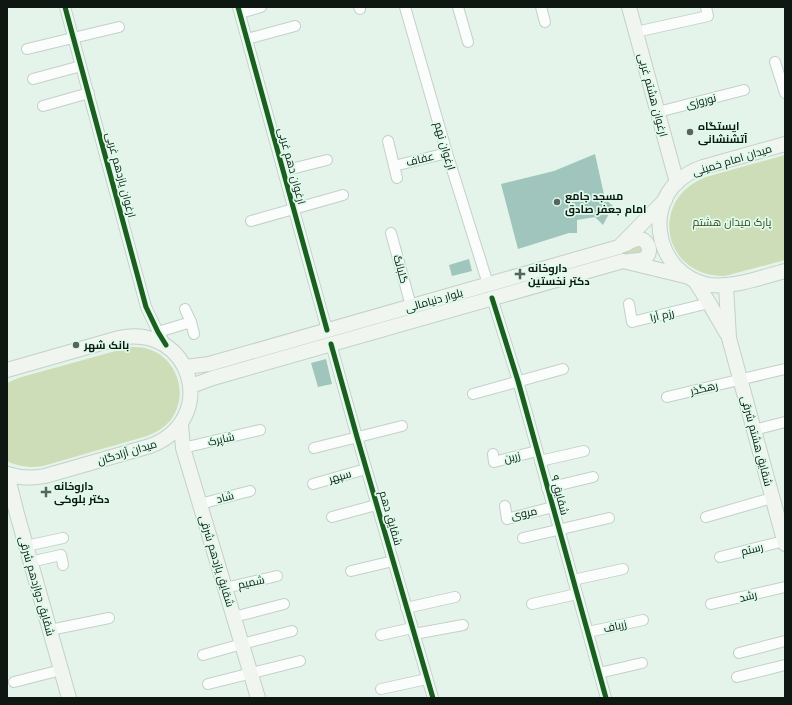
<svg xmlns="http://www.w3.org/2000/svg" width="792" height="705" viewBox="0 0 792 705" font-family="Quicksand,Cairo,sans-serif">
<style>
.green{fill:#cdddb7}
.building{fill:#9fc5bd}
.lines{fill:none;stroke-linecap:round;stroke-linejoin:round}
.street-casing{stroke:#c4d0c9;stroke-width:12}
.secondary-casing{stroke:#c4d0c9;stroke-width:16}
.street{stroke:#fbfdfc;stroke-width:10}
.secondary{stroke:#f0f5f0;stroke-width:14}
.cycleway-casing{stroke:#defaea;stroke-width:8}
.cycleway{stroke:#1b5e20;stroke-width:5}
.poi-dot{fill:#59645e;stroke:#defaea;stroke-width:1.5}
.labels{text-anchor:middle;stroke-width:3.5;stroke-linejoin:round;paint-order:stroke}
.street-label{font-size:11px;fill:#0e1712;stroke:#defaea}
.poi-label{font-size:11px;font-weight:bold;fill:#0e1712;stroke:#defaea;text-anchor:start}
.park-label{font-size:11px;fill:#3c451b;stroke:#defaea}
</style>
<rect width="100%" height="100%" fill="#e4f4eb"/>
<g class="green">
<path d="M785,155V260L725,276C662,277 648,199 706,177Z"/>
<polygon points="637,245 642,245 643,252 211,373 210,369"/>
<path d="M130,347C135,347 140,347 145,348C175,355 190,392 172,418C166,427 157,432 147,436L43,466C30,468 19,467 7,461V383L18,378Z"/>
</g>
<g class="building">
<polygon points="595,154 605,199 613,206 603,225 595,217 577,220 577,233 569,233 518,249 501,184 554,171"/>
<polygon points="469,259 472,271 452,276 449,265"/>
<polygon points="326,359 332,384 318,387 311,363"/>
</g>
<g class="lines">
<defs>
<g id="street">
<polyline points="65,7 146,307 158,332 166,345"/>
<polyline points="238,7 327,330"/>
<polyline points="359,7 360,9"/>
<polyline points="405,7 447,153 488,284"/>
<polyline points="458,7 468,42"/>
<polyline points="541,7 545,22"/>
<polyline points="240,13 261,7"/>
<polyline points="636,32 708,16 706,7"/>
<polyline points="247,39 295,26"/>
<polyline points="27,49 119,27"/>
<polyline points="775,62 785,93"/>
<polyline points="33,79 81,66"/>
<polyline points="43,106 89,93"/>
<polyline points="658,112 744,90"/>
<polyline points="388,141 397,178"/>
<polyline points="394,166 447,153"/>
<polyline points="283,171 327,160"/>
<polyline points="251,221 343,195"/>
<polyline points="391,233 411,306"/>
<polyline points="492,298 518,381 606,698"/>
<polyline points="629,304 632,322 709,303"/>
<polyline points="185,309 191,322 194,334"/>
<polyline points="158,332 191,322"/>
<polyline points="331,344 357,437 433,698"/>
<polyline points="473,394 563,369"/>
<polyline points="667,397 785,369"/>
<polyline points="754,430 785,422"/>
<polyline points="183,448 260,430"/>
<polyline points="314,448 402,426"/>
<polyline points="493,454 494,462 537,451"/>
<polyline points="540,461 584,451"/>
<polyline points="313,484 366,469"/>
<polyline points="547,488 593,477"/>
<polyline points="200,504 250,491"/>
<polyline points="505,506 507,519 553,507"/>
<polyline points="332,517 376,505"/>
<polyline points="706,517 772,498"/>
<polyline points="523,538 609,518"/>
<polyline points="26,546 63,538"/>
<polyline points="720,557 784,541"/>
<polyline points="30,562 61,555 63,565"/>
<polyline points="351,571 393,561"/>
<polyline points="573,580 623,569"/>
<polyline points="225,588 277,576"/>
<polyline points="532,604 577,594"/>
<polyline points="711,604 785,587"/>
<polyline points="406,608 455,597"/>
<polyline points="234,617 284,604"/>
<polyline points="50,630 109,618"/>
<polyline points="588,632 643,620"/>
<polyline points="414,634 463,625"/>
<polyline points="381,635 412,628"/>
<polyline points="739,653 785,641"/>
<polyline points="203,655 242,644 292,631"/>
<polyline points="599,673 642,663"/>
<polyline points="737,677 785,665"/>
<polyline points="14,682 61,670"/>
<polyline points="208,684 300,661"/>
<polyline points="381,689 427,679"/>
</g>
<g id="secondary">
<polyline points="629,7 677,183"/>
<path d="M785,144L703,167C694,170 685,175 677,182C644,214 660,273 705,284C728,290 762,277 785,271"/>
<path d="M624,245C628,243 634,239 639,239C648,239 653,252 645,258C641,261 634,260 629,261"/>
<polyline points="695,281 709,303 727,334"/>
<polyline points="726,286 729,338 785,544"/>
<polyline points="185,367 209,364 619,247 665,200"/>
<path d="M7,370L119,338C192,323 220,420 150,446L45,476C31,479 20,478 7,474"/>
<polyline points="191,386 213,378 623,261 685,276"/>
<polyline points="181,424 183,448 258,698"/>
<polyline points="7,474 17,514 69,698"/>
</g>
</defs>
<use href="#street" class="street-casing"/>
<use href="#secondary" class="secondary-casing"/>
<use href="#street" class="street"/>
<use href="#secondary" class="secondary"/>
<defs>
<g id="cycleway">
<polyline points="65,7 146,307 158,332 166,345"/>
<polyline points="238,7 327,330"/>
<polyline points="492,298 518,381 606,698"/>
<polyline points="331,344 357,437 433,698"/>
</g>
</defs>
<use href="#cycleway" class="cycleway-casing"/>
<use href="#cycleway" class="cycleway"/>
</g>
<g class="poi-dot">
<circle cx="690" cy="132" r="4"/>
<circle cx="557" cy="202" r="4"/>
<path d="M518 268h4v4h4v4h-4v4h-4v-4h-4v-4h4z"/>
<circle cx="76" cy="345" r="4"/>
<path d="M44 486h4v4h4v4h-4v4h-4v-4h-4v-4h4z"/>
</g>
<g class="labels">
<g class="street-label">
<text transform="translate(653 95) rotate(75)" y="4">ارغوان هشتم غربی</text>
<text transform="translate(701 101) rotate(-14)" y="4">نوروزی</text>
<text transform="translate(445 146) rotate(74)" y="4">ارغوان نهم</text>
<text transform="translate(420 159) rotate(-14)" y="4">عفاف</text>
<text transform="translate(732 160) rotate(-17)" y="4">میدان امام خمینی</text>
<text transform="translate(292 166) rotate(75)" y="4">ارغوان دهم غربی</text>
<text transform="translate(121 175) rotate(75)" y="4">ارغوان یازدهم غربی</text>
<text transform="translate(401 269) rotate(75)" y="4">گلبانگ</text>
<text transform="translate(434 300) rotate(-16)" y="4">بلوار دنیامالی</text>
<text transform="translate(662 315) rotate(-13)" y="4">رزم آرا</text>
<text transform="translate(704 388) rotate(-13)" y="4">رهگذر</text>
<text transform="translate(221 439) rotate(-13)" y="4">شاپرک</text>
<text transform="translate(757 441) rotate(75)" y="4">شقایق هشتم شرقی</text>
<text transform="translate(127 452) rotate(-17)" y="4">میدان آزادگان</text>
<text transform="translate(512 457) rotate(-14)" y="4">زرین</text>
<text transform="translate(340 476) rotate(-16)" y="4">سپهر</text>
<text transform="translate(560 495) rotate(75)" y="4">شقایق ۹</text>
<text transform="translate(225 497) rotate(-15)" y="4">شاد</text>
<text transform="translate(524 513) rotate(-11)" y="4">مروی</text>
<text transform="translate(391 518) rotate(74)" y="4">شقایق دهم</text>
<text transform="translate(752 549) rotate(-14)" y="4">رستم</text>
<text transform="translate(217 561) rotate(73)" y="4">شقایق یازدهم شرقی</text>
<text transform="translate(251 582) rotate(-12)" y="4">شمیم</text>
<text transform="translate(37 586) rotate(74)" y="4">شقایق دوازدهم شرقی</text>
<text transform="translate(748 596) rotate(-13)" y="4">رشد</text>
<text transform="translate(615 626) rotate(-13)" y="4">زرباف</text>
</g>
<g class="poi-label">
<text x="698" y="130">ایستگاه<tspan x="698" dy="13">آتشنشانی</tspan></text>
<text x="565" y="200">مسجد جامع<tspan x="565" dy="13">امام جعفر صادق</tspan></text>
<text x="528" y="272">داروخانه<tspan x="528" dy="13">دکتر نخستین</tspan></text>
<text x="84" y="349">بانک شهر</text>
<text x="54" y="490">داروخانه<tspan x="54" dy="13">دکتر بلوکی</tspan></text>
</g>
<g class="park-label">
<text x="732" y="226">پارک میدان هشتم</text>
</g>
</g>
<rect width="792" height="705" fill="none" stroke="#0e1712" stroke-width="16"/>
</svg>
